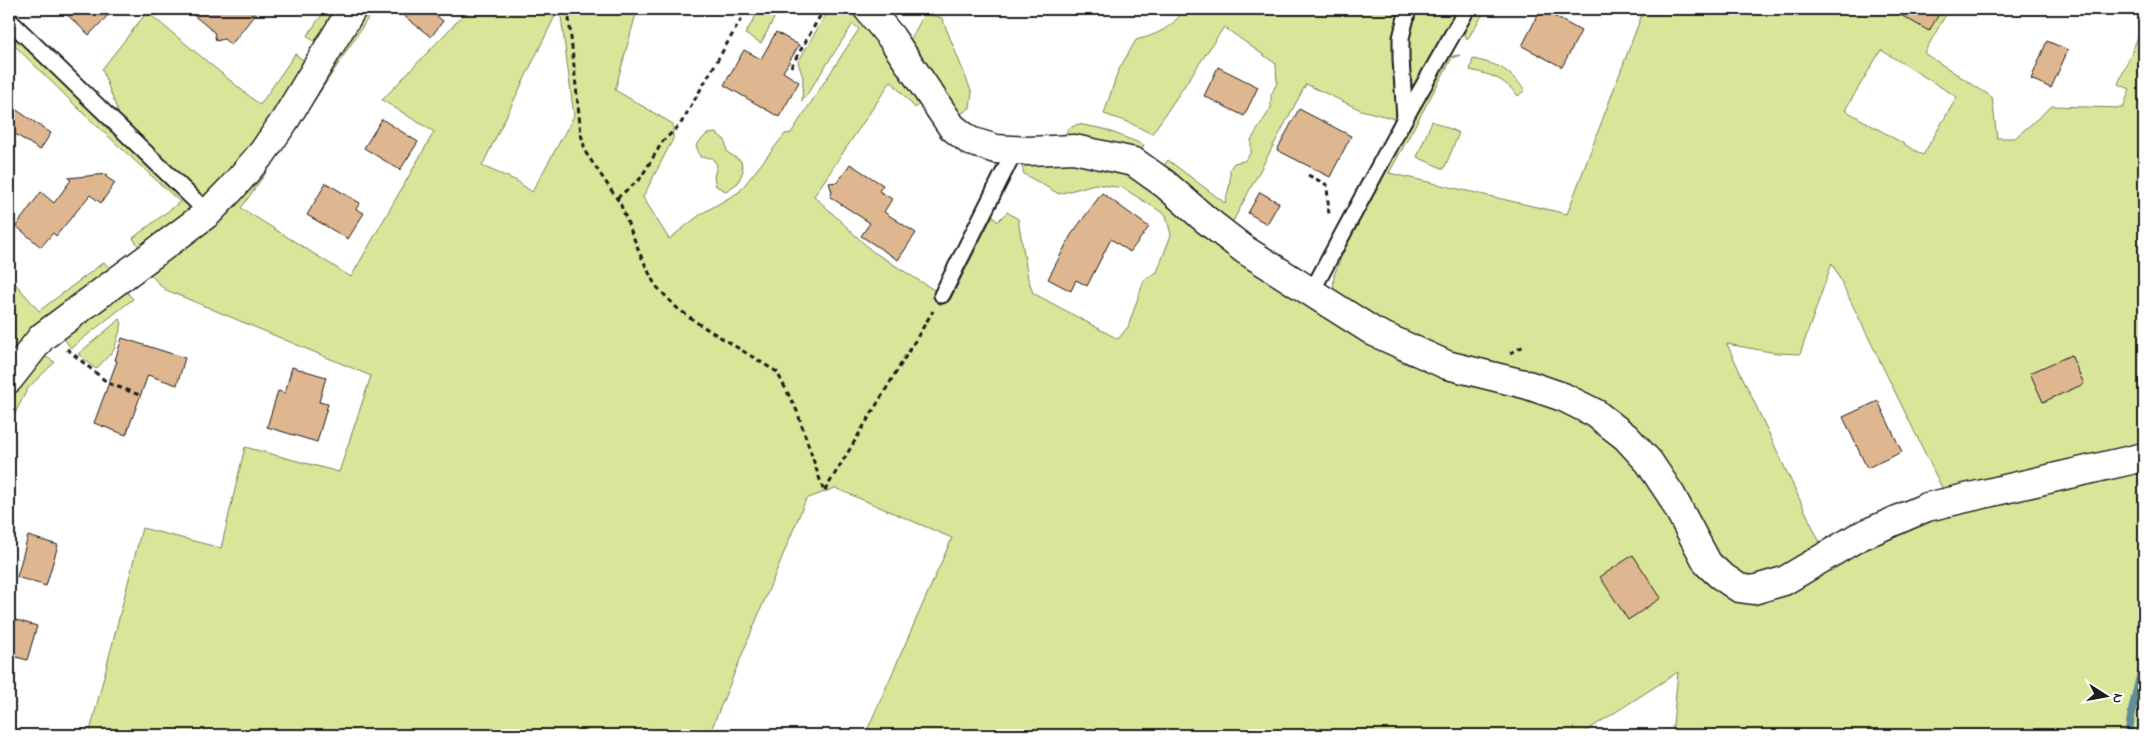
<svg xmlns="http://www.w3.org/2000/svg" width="2153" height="744" viewBox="0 0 2153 744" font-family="'Indie Flower',sans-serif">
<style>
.green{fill:#d9e598;stroke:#7a805a;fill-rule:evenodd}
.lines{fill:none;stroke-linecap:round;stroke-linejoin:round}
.stream{stroke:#5f8d99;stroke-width:8}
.building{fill:#deb68f;stroke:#1c1c1c}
.service-casing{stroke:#1c1c1c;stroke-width:19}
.minor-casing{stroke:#1c1c1c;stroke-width:31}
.tertiary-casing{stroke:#1c1c1c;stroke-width:31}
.path{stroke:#1c1c1c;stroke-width:3;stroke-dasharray:5 4;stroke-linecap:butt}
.service{stroke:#fff;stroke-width:15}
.minor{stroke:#fff;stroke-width:28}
.tertiary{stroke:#fff;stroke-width:28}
</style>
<rect width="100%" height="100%" fill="#fff"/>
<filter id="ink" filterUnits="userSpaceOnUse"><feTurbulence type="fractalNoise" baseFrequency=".02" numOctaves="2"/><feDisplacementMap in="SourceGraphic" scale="10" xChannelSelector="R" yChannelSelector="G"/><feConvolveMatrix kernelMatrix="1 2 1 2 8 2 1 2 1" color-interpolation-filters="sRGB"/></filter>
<g filter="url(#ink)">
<g class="green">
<polygon points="326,9 340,9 318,44 307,36"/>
<polygon points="367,9 374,9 288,141 285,137 355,23"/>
<path d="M469,9H641L636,14L615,90L673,124V139L643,197L669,239L701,214L739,192L785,134L791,133L859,29L853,24L802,102L803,78L798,62L829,9H856L921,103L915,108L891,81L814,196L872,251L950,300L993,215L997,222L1007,212L1018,219L1028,278L1033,293L1118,339L1128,327L1144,280L1157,272L1171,235L1166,215L1123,188L1095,184L1059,194L1024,174L1022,166L1031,160H1097L1126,169L1307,302L1403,363L1575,412L1637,464L1711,585C1725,598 1732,602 1752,604L1875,539L1948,512L2144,468V735H1672L1678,672L1580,735H865L952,538L835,488L806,499L709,735H89L142,528L221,548L245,447L339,472L371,376L164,289L148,272L272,158L277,157L241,208L351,277L434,132L382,100ZM555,16H561L574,116L532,192L517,181L482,166Z"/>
<polygon points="760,9 779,9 761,43 745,34"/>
<path d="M1185,9H1403L1398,107L1395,119L1361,110L1306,84L1231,225L1162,168L1168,160L1225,203L1230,183V169L1234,163L1244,161L1251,153V140L1271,108V95L1277,83L1276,64L1224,27L1152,134L1128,122L1104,114L1118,71L1136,40C1159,34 1171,28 1185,9Z"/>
<polygon points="1414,9 1461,9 1419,81 1414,85 1408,83 1408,38"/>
<path d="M1474,9H1486L1467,40C1461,26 1467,20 1474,9Z"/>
<path d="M1644,9H1949L1924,53L1992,97L1997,138H2015L2052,106L2123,108L2130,89L2118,84L2144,23V447L1944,492L1832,263L1800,354L1776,353L1727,344L1822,547L1795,567L1750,581L1721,564L1654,452L1457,360L1339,298L1333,290L1334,275L1350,236L1381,171L1447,57L1460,55L1452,58L1389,173L1567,214ZM1881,50L1957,97L1923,155L1845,110Z"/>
<polygon points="147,12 260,105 295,54 307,63 260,137 211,195 202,195 194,192 122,123 102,69"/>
<polygon points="925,13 942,18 972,93 970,108 959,115 909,42"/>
<polygon points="9,32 186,200 190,209 188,215 141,250 133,238 180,202 85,115 9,40"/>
<path d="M1473,59C1501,65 1506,68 1525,90L1518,96C1503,78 1492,75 1470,70Z"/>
<polygon points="1432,121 1459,133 1444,169 1417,157"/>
<polygon points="1078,124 1104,129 1144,145 1140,151 1063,139 1068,129"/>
<polygon points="716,133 725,140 727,152 741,161 743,171 738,183 726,191 716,186 714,177 717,165 712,158 700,157 696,145 707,134"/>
<polygon points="104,262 112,271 9,360 9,276 39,311"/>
<polygon points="123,288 133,299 71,348 61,335"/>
<polygon points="120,319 122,324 114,350 96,369 78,354"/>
<polygon points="42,355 55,362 28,388 9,425 9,398"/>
</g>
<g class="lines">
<polyline class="stream" points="2128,735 2133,706 2144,660"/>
</g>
<g class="building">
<polygon points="61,9 114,9 89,35"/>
<polygon points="186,9 259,9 231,45 224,39 216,41 214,32"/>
<polygon points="395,9 428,9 443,21 431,37"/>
<polygon points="1541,9 1581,31 1562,67 1522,46"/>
<polygon points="1890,9 1942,9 1929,31"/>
<polygon points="776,32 799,45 783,72 799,82 779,117 724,85 744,50 761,59"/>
<polygon points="2047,41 2068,50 2051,88 2031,79"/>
<polygon points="1218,67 1258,87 1244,116 1204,96"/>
<polygon points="9,105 51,133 40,150 9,130"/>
<polygon points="1299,109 1351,136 1330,177 1277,150"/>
<polygon points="382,119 418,142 400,170 364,148"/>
<polygon points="850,164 883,185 879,191 892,199 884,212 916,233 898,260 861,236 870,223 830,197 832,192 829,183 838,182"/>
<polygon points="107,174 105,176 115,183 101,203 90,195 56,236 53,233 41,247 16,226 41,192 54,203 71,180 68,178"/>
<polygon points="326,183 360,203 356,209 364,213 348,239 307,215"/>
<polygon points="1260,192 1279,203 1267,224 1248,213"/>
<polygon points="1102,193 1149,227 1130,252 1111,239 1087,286 1076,280 1071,291 1048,279 1071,235"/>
<polygon points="122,338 185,358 177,385 148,375 126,435 94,423 117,361 115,360"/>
<polygon points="2071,355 2084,384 2043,402 2030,373"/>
<polygon points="292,367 326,377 319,402 328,404 317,442 267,427 278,391 285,393"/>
<polygon points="1878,401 1902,452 1867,468 1843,417"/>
<polygon points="28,536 58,545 46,586 17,577"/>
<polygon points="1633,555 1661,598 1628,620 1600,577"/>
<polygon points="9,618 37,626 27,660 9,655"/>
</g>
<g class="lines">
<defs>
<g id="service">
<polyline points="9,20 208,213"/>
<polyline points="1405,118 1401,59 1401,38 1408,9"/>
<polyline points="1312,291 1405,118 1467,9"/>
<polyline points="942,295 1015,150"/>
</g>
<polyline id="minor" points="868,9 891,37 952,127 970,141 996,149 1029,151 1074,149 1134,162 1165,184 1205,219 1245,250 1374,332 1447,365 1528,385 1563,397 1595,413 1626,437 1649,462 1671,495 1708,564 1720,575 1739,588 1753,590 1784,581 1858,537 1927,507 2144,457"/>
<polyline id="tertiary" points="9,379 42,337 208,213 232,188 263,152 285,120 352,9"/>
</defs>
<use href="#service" class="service-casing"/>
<use href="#minor" class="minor-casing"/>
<use href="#tertiary" class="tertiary-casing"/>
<g class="path">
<polyline points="568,9 581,134 586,153 620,203 640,254 655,285 677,308 699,324 777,372 797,411 824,492 933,311"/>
<polyline points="791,67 824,9"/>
<polyline points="1308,175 1327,185 1329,216"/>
<polyline points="617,198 640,179 663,141 680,125 747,9"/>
<polyline points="67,349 108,383 142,396"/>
<polyline points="1510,353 1526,345"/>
</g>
<use href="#service" class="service"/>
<use href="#minor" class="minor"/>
<use href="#tertiary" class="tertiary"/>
</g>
</g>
<rect width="2153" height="744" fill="none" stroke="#fff" stroke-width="30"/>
<rect x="15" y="15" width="2123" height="714" fill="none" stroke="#1c1c1c" stroke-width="2" filter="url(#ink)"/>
<g transform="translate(2106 696) rotate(101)" stroke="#ffffff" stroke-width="4" paint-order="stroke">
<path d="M0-4L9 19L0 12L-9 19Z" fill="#1c1c1c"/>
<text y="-8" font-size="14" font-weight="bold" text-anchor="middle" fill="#1c1c1c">N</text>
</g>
</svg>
